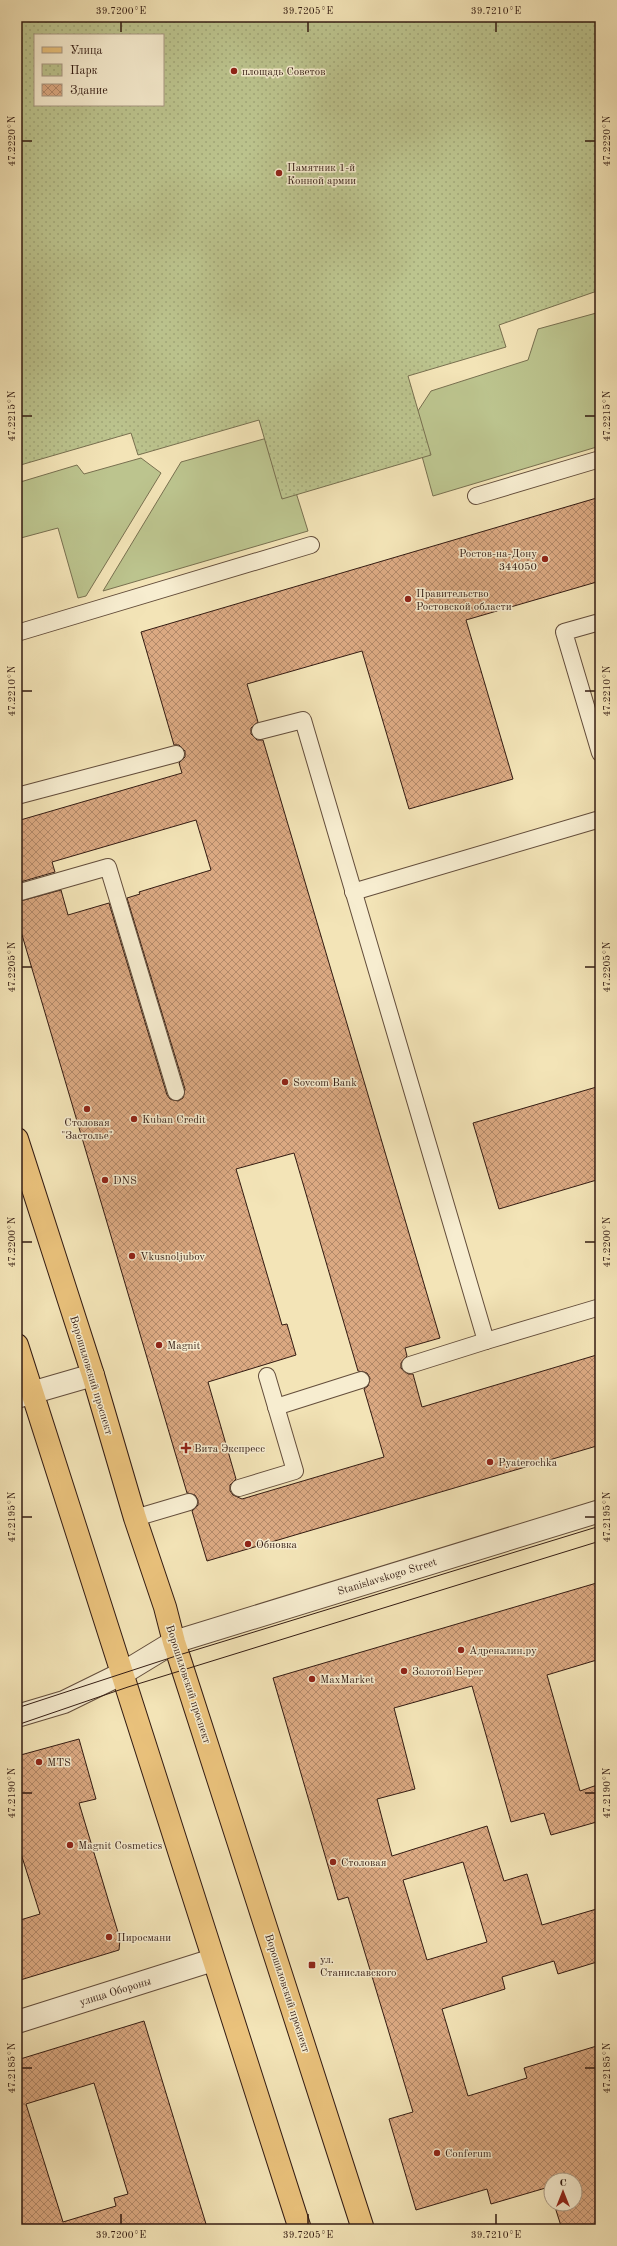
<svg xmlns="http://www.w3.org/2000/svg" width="617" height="2246" viewBox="0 0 617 2246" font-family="'Old Standard TT',serif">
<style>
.grass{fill:#bcc48e;stroke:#787050}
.park{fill:url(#park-dots);stroke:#787050;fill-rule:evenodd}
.building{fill:url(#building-cross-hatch);stroke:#331b12;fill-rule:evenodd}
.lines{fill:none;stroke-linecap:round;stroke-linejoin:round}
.service-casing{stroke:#634d3b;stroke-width:18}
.minor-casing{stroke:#634d3b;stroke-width:24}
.tertiary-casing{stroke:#634d3b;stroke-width:24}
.primary-casing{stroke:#331b12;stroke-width:24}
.service{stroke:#f7edd0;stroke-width:16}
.minor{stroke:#f7edd0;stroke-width:22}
.tertiary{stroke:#f7edd0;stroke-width:22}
.primary{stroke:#eac27c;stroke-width:22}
.tram{stroke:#331b12;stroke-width:1}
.ticks{fill:none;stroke:#331b12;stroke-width:1.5}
.poi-dot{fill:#8f2418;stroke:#f7edd0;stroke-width:1.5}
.labels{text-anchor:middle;stroke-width:3;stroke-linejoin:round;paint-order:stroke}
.poi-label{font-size:11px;fill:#331b12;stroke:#f7edd0;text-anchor:start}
.street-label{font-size:11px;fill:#331b12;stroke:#f7edd0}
.neatline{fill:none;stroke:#331b12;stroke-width:1.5}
.ticks-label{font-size:10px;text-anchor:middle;fill:#331b12}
</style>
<defs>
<pattern id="park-dots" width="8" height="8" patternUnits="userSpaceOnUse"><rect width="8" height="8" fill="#bcc48e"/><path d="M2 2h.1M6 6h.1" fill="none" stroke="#a2a879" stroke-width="1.8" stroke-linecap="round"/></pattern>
<pattern id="building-cross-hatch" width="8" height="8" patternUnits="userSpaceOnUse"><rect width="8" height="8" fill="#dba982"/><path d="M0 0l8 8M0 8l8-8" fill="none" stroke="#b28969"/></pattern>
</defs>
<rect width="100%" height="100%" fill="#f3e4b7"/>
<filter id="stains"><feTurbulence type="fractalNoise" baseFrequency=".005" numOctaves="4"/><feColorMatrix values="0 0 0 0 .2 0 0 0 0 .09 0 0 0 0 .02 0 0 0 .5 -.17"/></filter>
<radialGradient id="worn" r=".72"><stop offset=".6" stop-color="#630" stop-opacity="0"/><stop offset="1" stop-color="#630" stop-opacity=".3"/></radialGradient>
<g class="grass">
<polygon points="600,312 600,446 433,496 412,420 431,391 528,360 538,329"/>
<polygon points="278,435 308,531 103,591 181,462"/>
<polygon points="141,458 161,473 86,596 78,598 58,528 17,539 17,483 77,465 84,474"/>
</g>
<path class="park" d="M17,17H600V290L499,325L506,347L408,376L431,455L282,499L259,420L138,455L131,433L17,466ZM35,35H163V105H35Z"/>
<g class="building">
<path d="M600,497V581L466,620L513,779L409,809L362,651L247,684L258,722L251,728V734L257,740H263L440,1338L405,1348L407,1356L401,1363V1368L408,1374H413L422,1407L600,1354V1445L207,1561L192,1511L198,1505V1500L195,1495L187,1493L17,918V902L61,890L68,915L109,903L167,1095L170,1099L178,1101L183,1098L185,1089L127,898L140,894L139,892L211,870L196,820L52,862L55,872L17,883V821L182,773L179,763L185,757V751L179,745H174L141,632ZM294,1153L358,1371L367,1373L370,1378L368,1386L364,1389L384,1457L242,1499L233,1495L230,1491V1485L236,1479L208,1382L296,1355L287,1324L282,1325L236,1169Z"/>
<polygon points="600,1086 600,1179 499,1209 473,1123"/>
<path d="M600,1582V1659L547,1675L580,1791L600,1784V1821L551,1835L544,1813L511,1822L472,1686L394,1708L415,1789L377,1799L392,1856L487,1826L504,1881L527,1874L542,1925L600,1908V1961L558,1974L554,1961L502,1977L505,1989L442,2009L468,2096L527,2078L524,2068L600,2045V2229H562L554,2204H575V2180H551V2193L549,2187L491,2204L487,2189L416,2210L389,2119L413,2112L348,1897L338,1900L273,1678ZM463,1862L487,1942L427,1960L403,1880Z"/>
<polygon points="79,1739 96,1799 79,1803 120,1939 119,1950 17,1981 17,1921 40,1914 17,1841 17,1756"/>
<path d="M144,2021L206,2224L190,2229H17V2060ZM94,2083L128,2194L114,2198L116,2206L63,2222L26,2104Z"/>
</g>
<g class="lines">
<defs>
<g id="service">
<polyline points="476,496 600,459"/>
<polyline points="596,623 564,632 600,753"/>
<polyline points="17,633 311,545"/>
<polyline points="260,731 303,720 486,1341 600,1307"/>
<polyline points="17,796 176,754"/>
<polyline points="353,892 600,819"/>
<polyline points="17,893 108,867 176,1092"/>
<polyline points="410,1365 486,1341"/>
<polyline points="276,1407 361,1380"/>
<polyline points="239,1488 295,1471 267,1376"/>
<polyline points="135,1518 189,1502"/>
</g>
<g id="minor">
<polyline points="17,1397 93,1375"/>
<polyline points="17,2022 213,1960"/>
</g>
<polyline id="tertiary" points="17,1716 64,1702 123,1673 174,1642 600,1511"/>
<g id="primary">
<polyline points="17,1139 93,1375 135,1518 165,1607 174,1642 363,2229"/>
<polyline points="17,1345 300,2229"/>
</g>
</defs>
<use href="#service" class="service-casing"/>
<use href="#minor" class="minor-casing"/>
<use href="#tertiary" class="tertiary-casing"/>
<use href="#primary" class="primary-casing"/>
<use href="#service" class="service"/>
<use href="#minor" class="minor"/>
<use href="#tertiary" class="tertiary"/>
<use href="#primary" class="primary"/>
<g class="tram">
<polyline points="17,1708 179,1655 600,1526"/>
<polyline points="17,1725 128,1687 600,1541"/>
</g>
</g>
<path class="ticks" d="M121,22V32M308,22V32M496,22V32M22,141H32M585,141H595M22,416H32M585,416H595M22,691H32M585,691H595M22,967H32M585,967H595M22,1242H32M585,1242H595M22,1517H32M585,1517H595M22,1793H32M585,1793H595M22,2068H32M585,2068H595M121,2214V2224M308,2214V2224M496,2214V2224"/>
<g class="poi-dot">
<circle cx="234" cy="71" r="4"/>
<circle cx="279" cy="173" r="4"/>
<circle cx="545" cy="559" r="4"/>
<circle cx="408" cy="599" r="4"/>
<circle cx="285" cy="1082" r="4"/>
<circle cx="87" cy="1109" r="4"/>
<circle cx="134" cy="1119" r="4"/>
<circle cx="105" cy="1180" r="4"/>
<circle cx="132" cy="1256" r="4"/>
<circle cx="159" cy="1345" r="4"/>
<path d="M184 1442h4v4h4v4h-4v4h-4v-4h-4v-4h4z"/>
<circle cx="490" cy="1462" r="4"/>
<circle cx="248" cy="1544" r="4"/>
<circle cx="461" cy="1650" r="4"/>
<circle cx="404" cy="1671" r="4"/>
<circle cx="312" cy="1679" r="4"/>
<circle cx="39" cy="1762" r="4"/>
<circle cx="70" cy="1845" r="4"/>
<circle cx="333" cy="1862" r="4"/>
<circle cx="109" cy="1937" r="4"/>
<rect x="308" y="1961" width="8" height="8" rx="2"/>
<circle cx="437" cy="2153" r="4"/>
</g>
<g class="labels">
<g class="poi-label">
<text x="242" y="75">площадь Советов</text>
<text x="287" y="171">Памятник 1-й<tspan x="287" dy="13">Конной армии</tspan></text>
<text x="537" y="557" text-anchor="end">Ростов-на-Дону<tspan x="537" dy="13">344050</tspan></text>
<text x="416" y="597">Правительство<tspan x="416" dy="13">Ростовской области</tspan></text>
<text x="293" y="1086">Sovcom Bank</text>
<text x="142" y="1123">Kuban Credit</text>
<text x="87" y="1126" text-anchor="middle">Столовая<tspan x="87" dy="13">"Застолье"</tspan></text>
<text x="113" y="1184">DNS</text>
<text x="140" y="1260">Vkusnoljubov</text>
<text x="167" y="1349">Magnit</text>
<text x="194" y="1452">Вита Экспресс</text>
<text x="498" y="1466">Pyaterochka</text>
<text x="256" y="1548">Обновка</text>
<text x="469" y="1654">Адреналин.ру</text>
<text x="412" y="1675">Золотой Берег</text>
<text x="320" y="1683">MaxMarket</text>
<text x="47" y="1766">MTS</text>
<text x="78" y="1849">Magnit Cosmetics</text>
<text x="341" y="1866">Столовая</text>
<text x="117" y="1941">Пиросмани</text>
<text x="320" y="1963">ул.<tspan x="320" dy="13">Станиславского</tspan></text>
<text x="445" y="2157">Conferum</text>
</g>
<g class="street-label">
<text transform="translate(92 1375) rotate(73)" y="4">Ворошиловский проспект</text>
<text transform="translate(387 1576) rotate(-17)" y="4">Stanislavskogo Street</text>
<text transform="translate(189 1684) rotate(72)" y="4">Ворошиловский проспект</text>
<text transform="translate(115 1991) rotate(-17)" y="4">улица Обороны</text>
<text transform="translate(288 1993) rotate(72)" y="4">Ворошиловский проспект</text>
</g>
</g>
<rect width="617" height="2246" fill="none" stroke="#f3e4b7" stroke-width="44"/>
<rect x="34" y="34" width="130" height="72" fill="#f7edd0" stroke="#a99984"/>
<rect x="42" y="47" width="20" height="6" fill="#eac27c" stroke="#a99984"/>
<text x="70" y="54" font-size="12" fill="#331b12">Улица</text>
<rect x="42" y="64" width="20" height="12" fill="url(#park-dots)" stroke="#a99984"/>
<text x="70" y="74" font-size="12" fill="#331b12">Парк</text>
<rect x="42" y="84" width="20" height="12" fill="url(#building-cross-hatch)" stroke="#a99984"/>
<text x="70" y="94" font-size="12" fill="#331b12">Здание</text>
<g transform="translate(563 2192)"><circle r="19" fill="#f7edd0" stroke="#a99984"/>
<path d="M0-3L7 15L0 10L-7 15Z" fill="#8f2418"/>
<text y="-6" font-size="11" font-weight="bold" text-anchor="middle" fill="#331b12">С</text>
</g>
<rect x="22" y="22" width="573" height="2202" class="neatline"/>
<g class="ticks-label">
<text x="121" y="14">39.7200°E</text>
<text x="308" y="14">39.7205°E</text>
<text x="496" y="14">39.7210°E</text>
<text transform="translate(11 141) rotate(-90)" y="4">47.2220°N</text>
<text transform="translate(606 141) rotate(-90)" y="4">47.2220°N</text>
<text transform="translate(11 416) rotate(-90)" y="4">47.2215°N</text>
<text transform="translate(606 416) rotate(-90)" y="4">47.2215°N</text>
<text transform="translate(11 691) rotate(-90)" y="4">47.2210°N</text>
<text transform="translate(606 691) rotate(-90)" y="4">47.2210°N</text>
<text transform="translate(11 967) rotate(-90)" y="4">47.2205°N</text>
<text transform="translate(606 967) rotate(-90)" y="4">47.2205°N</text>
<text transform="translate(11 1242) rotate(-90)" y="4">47.2200°N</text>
<text transform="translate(606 1242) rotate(-90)" y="4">47.2200°N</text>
<text transform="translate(11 1517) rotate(-90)" y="4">47.2195°N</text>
<text transform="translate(606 1517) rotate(-90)" y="4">47.2195°N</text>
<text transform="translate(11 1793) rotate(-90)" y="4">47.2190°N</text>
<text transform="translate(606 1793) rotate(-90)" y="4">47.2190°N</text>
<text transform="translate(11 2068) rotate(-90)" y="4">47.2185°N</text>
<text transform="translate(606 2068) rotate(-90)" y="4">47.2185°N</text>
<text x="121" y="2238">39.7200°E</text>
<text x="308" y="2238">39.7205°E</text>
<text x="496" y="2238">39.7210°E</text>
</g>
<rect width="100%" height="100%" filter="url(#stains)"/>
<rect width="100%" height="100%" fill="url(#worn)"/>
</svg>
